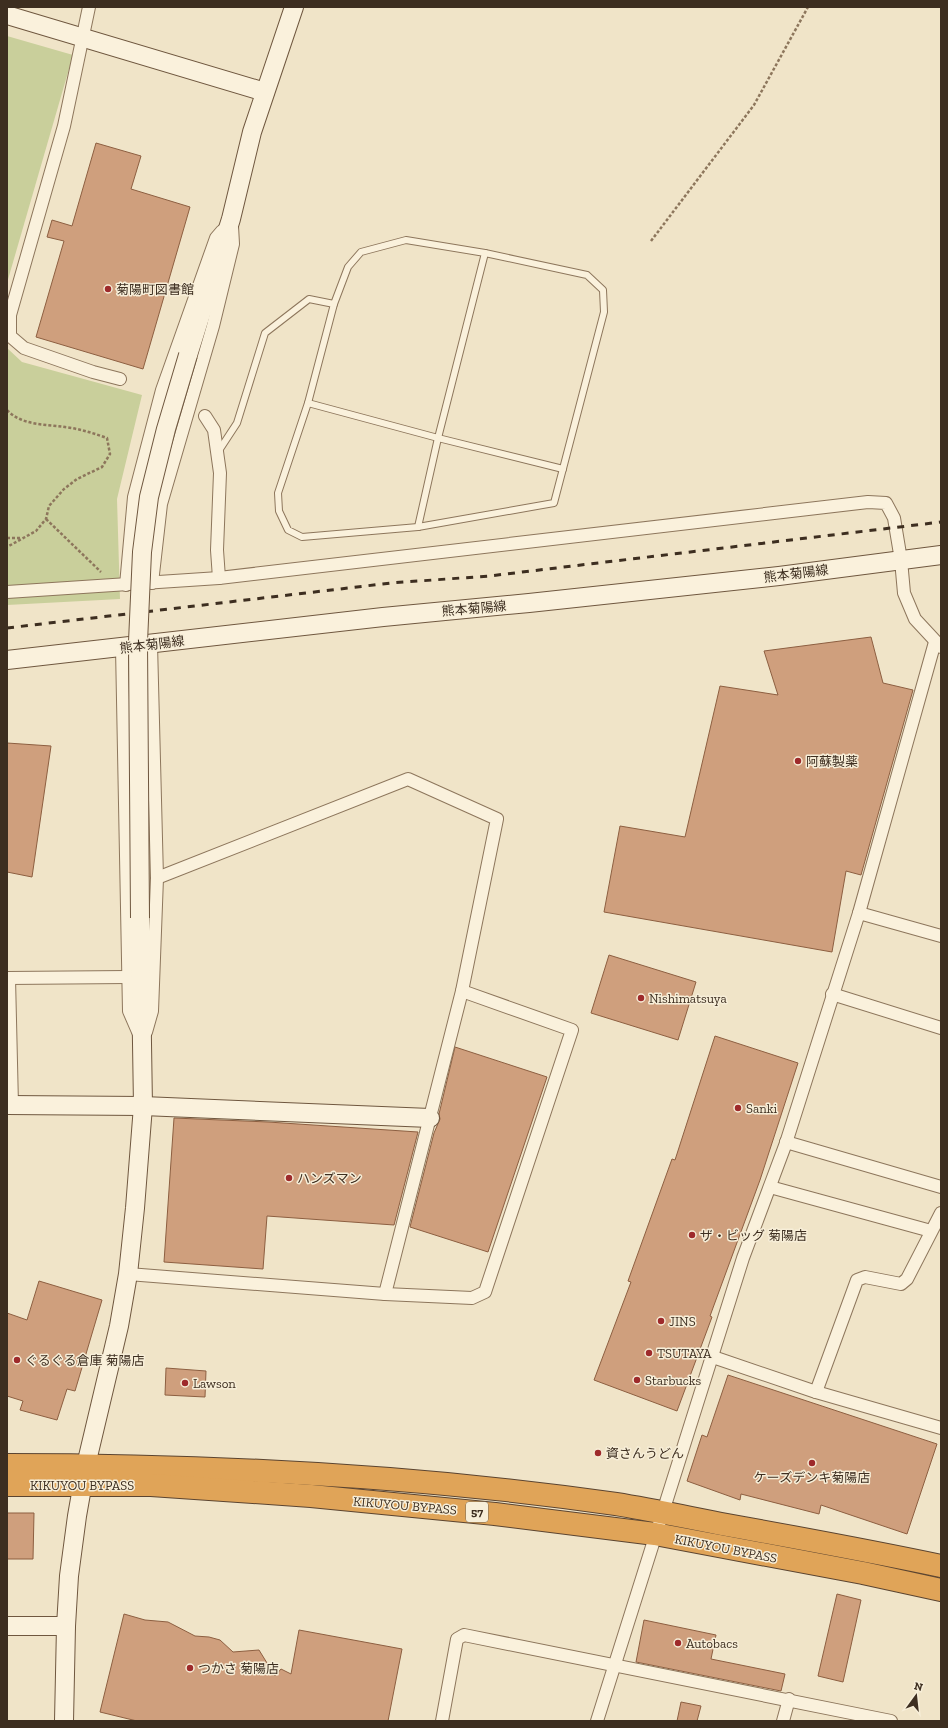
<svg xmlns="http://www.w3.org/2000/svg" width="948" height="1728" viewBox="0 0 948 1728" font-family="'Zilla Slab','Noto Sans JP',serif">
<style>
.green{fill:#c9cf9b}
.building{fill:#cf9f7d;stroke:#8d5f41}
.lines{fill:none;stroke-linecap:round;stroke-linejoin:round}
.lane-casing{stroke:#8d765c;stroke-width:8}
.street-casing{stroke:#8d765c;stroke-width:14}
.secondary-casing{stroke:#6f573f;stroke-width:20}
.highway-casing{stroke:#5b4430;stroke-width:24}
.path{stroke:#8d765c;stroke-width:2.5;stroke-dasharray:3 2;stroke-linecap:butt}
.lane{stroke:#faf1dc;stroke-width:6}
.street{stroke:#faf1dc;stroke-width:12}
.secondary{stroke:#faf1dc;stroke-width:18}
.highway{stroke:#e0a458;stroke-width:22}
.rail{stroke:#3d2e20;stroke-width:3;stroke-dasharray:7 7;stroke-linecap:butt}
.secondary-bridge-casing{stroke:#6f573f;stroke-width:20;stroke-linecap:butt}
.secondary-bridge{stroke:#faf1dc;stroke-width:18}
.poi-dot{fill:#9e2a2b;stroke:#f7eed8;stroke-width:1.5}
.labels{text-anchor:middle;stroke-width:3;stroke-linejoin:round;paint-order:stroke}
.shield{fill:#f7eed8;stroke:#756857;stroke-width:1}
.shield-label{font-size:12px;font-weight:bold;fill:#3d2e20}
.poi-label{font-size:13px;fill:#3d2e20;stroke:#f7eed8;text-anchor:start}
.street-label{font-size:13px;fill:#3d2e20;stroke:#f7eed8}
</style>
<rect width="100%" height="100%" fill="#f0e4c8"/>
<g class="green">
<polygon points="7,36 73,55 7,283"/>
<polygon points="7,348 22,362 142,395 117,499 120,599 7,605"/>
</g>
<g class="building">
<polygon points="96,143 141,156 131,189 190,207 143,369 36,337 64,241 47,237 52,220 72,226"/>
<polygon points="871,637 883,683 913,690 861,875 846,871 832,952 604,912 620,826 685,837 720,686 778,695 764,651"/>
<polygon points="7,743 51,746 32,877 7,872"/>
<polygon points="609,955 696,982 678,1040 591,1013"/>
<polygon points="715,1036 798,1063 760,1180 710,1316 712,1317 677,1411 594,1380 631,1282 628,1281 672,1159 675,1160"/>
<polygon points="455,1047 547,1077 488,1252 410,1227 434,1133 440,1119 439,1114"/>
<polygon points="174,1118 268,1122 418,1132 394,1225 267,1216 263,1269 164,1262"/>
<polygon points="39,1281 102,1300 75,1391 67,1389 57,1420 20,1410 23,1401 7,1396 7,1313 27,1320"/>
<polygon points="166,1368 206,1371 205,1397 165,1395"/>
<polygon points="728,1375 937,1444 907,1534 821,1505 819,1514 741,1494 740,1500 687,1481 702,1435 707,1437"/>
<polygon points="7,1513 34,1513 33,1559 7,1559"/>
<polygon points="837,1594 861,1600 843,1682 818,1676"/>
<polygon points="124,1614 145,1620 168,1622 195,1636 209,1637 220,1640 233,1652 259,1650 275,1676 281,1669 291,1674 299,1630 402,1649 388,1721 137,1721 100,1712"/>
<polygon points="644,1620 716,1635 711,1659 785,1674 781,1691 636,1662"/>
<polygon points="681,1702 701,1706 697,1721 677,1721"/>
</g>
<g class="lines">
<defs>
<g id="lane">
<polygon points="406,240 485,253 587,275 603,290 604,312 554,503 418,527 302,537 288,530 279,511 278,493 308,403 334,304 348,267 361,252"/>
<polyline points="308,403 438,438 563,469"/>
<polyline points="218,452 237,423 265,333 309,299 334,304"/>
<polyline points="418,527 438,438 485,253"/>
</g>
<g id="street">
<polyline points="89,7 64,126 10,315 10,336 24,348 93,372 120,379"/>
<polyline points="205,416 214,430 220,473 217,550 219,578"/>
<polyline points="152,583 161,504 213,326 233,244 232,226"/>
<polyline points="126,585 134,497 162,390 216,238 222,231"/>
<polyline points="7,592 219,578 868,502 886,503 894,518 901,560 904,593 915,619 941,647"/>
<polyline points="122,648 129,1011 139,1034"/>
<polyline points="157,878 408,779 497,819 462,991 385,1294"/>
<polyline points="859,913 941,936"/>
<polyline points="7,978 128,977"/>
<polyline points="9,978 12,1105"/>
<polyline points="832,994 941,1028"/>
<polyline points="146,1032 152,1011 157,878 151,644"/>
<polyline points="786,1142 941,1187"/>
<polyline points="770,1187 931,1231"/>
<polyline points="128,1274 385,1294 472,1298 485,1292 572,1030 462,991"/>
<polyline points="713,1357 816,1392 941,1428"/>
<polyline points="816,1392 857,1280 865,1277 901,1284 907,1279 941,1213"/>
<polyline points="442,1721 457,1639 464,1635 891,1721"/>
<polyline points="597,1721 743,1258 786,1143 859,913 935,642"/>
<polyline points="783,1721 789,1699"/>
</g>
<g id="secondary">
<polyline points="7,15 265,92"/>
<polyline points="188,355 231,219 252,132 294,7"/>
<polyline points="7,660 383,617 529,603 779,576 941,555"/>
<polyline points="7,1105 143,1106 430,1118"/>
<polyline points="7,1626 66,1626"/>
<polyline points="64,1721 66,1626 69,1576 77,1516 86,1465 119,1326 128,1274 135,1208 143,1106 140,918"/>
</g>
<g id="highway">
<path d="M7,1465C210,1465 414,1475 616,1504C653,1510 690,1518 727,1525C799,1538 870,1551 941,1566"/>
<polyline points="7,1485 151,1485 311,1496 495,1514 655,1534 863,1573 941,1590"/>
</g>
</defs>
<use href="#lane" class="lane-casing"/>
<use href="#street" class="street-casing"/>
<use href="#secondary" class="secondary-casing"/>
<use href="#highway" class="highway-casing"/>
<g class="path">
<polyline points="651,241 754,105 808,7"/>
<path d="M7,410C22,426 46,424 65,427C80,429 93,433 107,438L110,454L102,467L77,479L64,489L49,506L46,519L36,531L7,547"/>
<polyline points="46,519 101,572"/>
<polyline points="7,538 20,538"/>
</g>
<use href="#lane" class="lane"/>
<use href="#street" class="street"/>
<use href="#secondary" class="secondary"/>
<use href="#highway" class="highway"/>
<polyline class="rail" points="7,628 391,583 489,576 941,522"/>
<defs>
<polyline id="secondary-bridge" points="140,918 138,642 142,552 149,497 166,429 188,355"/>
</defs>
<use href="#secondary-bridge" class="secondary-bridge-casing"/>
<use href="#secondary-bridge" class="secondary-bridge"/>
</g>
<g class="poi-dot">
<circle cx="108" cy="289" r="4"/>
<circle cx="798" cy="761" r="4"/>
<circle cx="641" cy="998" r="4"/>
<circle cx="738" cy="1108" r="4"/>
<circle cx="289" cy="1178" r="4"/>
<circle cx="692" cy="1235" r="4"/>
<circle cx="661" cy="1321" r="4"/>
<circle cx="649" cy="1353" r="4"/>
<circle cx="17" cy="1360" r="4"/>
<circle cx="637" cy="1380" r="4"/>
<circle cx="185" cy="1383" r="4"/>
<circle cx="598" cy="1453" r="4"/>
<circle cx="812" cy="1463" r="4"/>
<circle cx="678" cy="1643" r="4"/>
<circle cx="190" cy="1668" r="4"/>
</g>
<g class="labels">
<rect class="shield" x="466" y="1502" width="22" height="20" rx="3"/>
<g class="shield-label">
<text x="477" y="1516">57</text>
</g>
<g class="poi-label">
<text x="116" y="294">菊陽町図書館</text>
<text x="806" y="766">阿蘇製薬</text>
<text x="649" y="1003">Nishimatsuya</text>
<text x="746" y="1113">Sanki</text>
<text x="297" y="1183">ハンズマン</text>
<text x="700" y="1240">ザ・ビッグ 菊陽店</text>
<text x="669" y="1326">JINS</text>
<text x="657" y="1358">TSUTAYA</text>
<text x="25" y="1365">ぐるぐる倉庫 菊陽店</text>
<text x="645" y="1385">Starbucks</text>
<text x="193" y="1388">Lawson</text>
<text x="606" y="1458">資さんうどん</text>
<text x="812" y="1482" text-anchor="middle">ケーズデンキ菊陽店</text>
<text x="686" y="1648">Autobacs</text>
<text x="198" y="1673">つかさ 菊陽店</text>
</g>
<g class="street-label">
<text transform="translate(796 573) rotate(-7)" y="5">熊本菊陽線</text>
<text transform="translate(474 608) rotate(-5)" y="5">熊本菊陽線</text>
<text transform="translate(152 644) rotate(-7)" y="5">熊本菊陽線</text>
<text x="82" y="1490">KIKUYOU BYPASS</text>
<text transform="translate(405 1505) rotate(5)" y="5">KIKUYOU BYPASS</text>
<text transform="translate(726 1548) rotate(11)" y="5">KIKUYOU BYPASS</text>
</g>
</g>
<rect width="948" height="1728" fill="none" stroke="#3d2e20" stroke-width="16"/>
<g transform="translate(916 1696) rotate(15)" stroke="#f7eed8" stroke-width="3" paint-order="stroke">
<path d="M0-3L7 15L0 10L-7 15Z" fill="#3d2e20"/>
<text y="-6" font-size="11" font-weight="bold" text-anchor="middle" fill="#3d2e20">N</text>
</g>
</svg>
